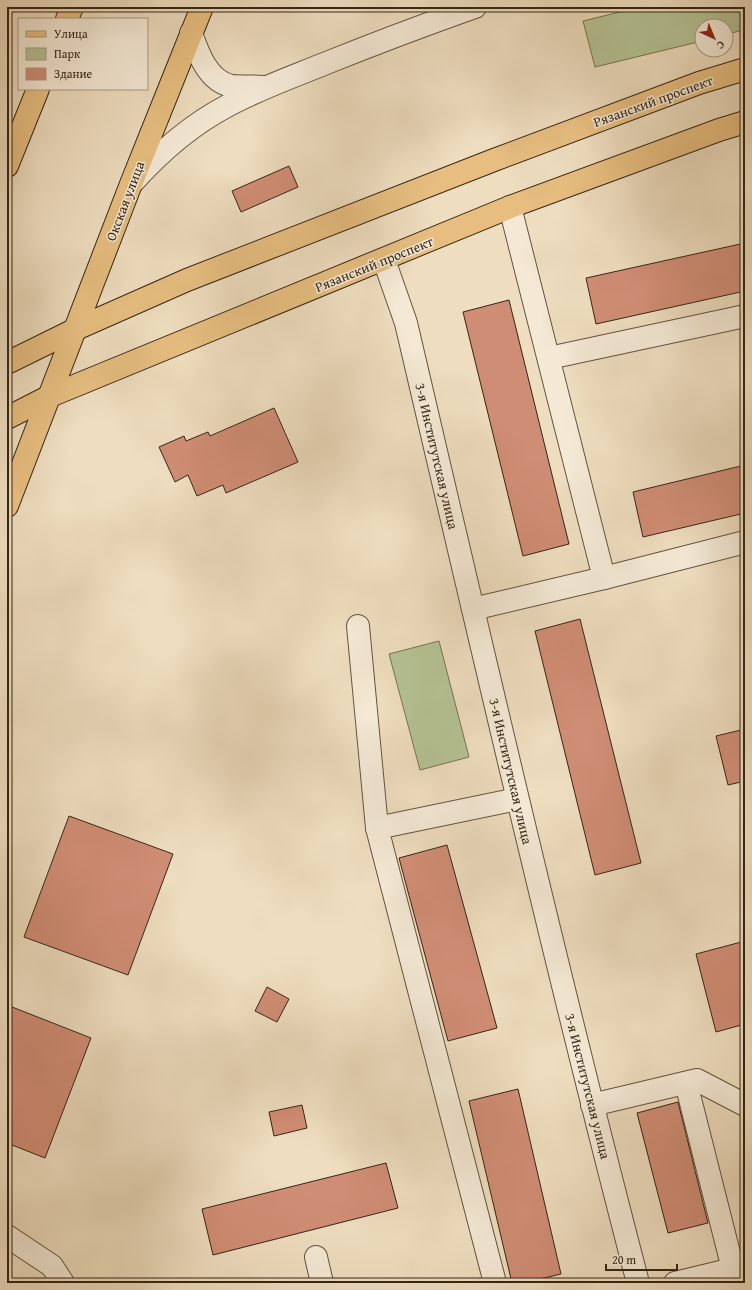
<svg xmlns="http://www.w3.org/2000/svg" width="752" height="1290" viewBox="0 0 752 1290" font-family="'Gentium Book Plus',serif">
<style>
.green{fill:#b5c294;stroke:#747454}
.building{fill:#d08d75;stroke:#342615}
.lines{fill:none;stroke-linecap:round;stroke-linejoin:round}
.minor-casing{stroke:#625440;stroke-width:24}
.major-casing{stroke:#342615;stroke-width:24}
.minor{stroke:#f4e9d5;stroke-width:22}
.major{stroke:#e7be80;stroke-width:22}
.labels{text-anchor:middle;stroke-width:3;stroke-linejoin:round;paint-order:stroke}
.street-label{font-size:14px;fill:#342615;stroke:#f4e9d5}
</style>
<rect width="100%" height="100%" fill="#eeddbf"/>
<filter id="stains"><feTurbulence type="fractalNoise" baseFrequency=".005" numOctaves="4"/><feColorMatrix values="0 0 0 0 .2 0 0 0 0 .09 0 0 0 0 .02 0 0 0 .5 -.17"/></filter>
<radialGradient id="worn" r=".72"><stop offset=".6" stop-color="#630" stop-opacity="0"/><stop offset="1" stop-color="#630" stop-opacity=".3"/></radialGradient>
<g class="green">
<polygon points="640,7 745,7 745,29 726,35 726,26 702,26 702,41 595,67 583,21"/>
<polygon points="439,641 469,757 420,770 389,654"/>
</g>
<g class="building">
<polygon points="289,166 298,187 241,212 232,191"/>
<polygon points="745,243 745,291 596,324 586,278"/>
<polygon points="509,300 569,544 523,556 463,312"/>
<polygon points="274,408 298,462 226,493 223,485 197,496 188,475 175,482 159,447 184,436 186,441 208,432 210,436"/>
<polygon points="745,465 745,513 643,537 633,492"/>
<polygon points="580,619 641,863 595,875 535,631"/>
<polygon points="745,729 745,781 728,785 716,736"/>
<polygon points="69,816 173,854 128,975 24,937"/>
<polygon points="447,845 497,1028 448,1041 399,858"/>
<polygon points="745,941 745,1024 716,1032 696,954"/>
<polygon points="267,987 289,999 277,1022 255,1011"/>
<polygon points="7,1005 91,1038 45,1158 7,1143"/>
<polygon points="518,1089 561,1274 523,1283 512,1283 469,1101"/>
<polygon points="678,1102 708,1223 668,1233 637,1113"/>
<polygon points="302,1105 307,1128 274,1136 269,1112"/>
<polygon points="386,1163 398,1208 213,1255 202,1209"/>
</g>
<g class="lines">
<defs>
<g id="minor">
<path d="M191,33C198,53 208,82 232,86C242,87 253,86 263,87"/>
<path d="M133,182C160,152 191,125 227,106C258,89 292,77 324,64C374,44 424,25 475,7"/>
<polyline points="510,207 604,578"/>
<path d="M384,260L406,323C481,644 555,964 638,1283"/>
<polyline points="549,358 745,316"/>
<polyline points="473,609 604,578 745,542"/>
<polyline points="358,626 377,828 495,1283"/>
<polyline points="377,828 517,799"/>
<polyline points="686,1083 733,1269 745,1266"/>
<polyline points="592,1105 697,1080 745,1105"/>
<polyline points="7,1236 52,1266 63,1283"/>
<polyline points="316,1257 322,1283"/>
<polyline points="675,1283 733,1269"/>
</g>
<g id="major">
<polyline points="67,19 72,7"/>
<polyline points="7,166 38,89"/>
<polyline points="7,363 76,329 187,280 494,160 699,83 745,69"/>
<polyline points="7,418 50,396 510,207 719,130 745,122"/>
<polyline points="7,506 131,184 202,7"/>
</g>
</defs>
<use href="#minor" class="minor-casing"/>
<use href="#major" class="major-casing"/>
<use href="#minor" class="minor"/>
<use href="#major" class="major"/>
</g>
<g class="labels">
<g class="street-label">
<text transform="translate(653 101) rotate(-20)" y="5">Рязанский проспект</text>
<text transform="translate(125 201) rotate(-69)" y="5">Окская улица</text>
<text transform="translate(374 264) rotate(-22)" y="5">Рязанский проспект</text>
<text transform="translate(437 456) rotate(77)" y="5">3-я Институтская улица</text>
<text transform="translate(511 771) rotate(77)" y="5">3-я Институтская улица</text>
<text transform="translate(588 1086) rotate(76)" y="5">3-я Институтская улица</text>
</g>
</g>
<rect width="752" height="1290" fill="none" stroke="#eeddbf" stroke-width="24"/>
<rect x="8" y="8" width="736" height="1274" fill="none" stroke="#342615" stroke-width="2"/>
<rect x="12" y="12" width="728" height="1266" fill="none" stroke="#342615"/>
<rect x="18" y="18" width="130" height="72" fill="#f4e9d5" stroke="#a79b88"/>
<rect x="26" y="31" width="20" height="6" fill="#e7be80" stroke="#a79b88"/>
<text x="54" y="38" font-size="12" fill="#342615">Улица</text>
<rect x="26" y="48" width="20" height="12" fill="#b5c294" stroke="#a79b88"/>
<text x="54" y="58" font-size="12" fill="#342615">Парк</text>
<rect x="26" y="68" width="20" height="12" fill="#d08d75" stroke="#a79b88"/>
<text x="54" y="78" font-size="12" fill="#342615">Здание</text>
<g transform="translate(714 38) rotate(136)"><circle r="19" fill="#f4e9d5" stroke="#a79b88"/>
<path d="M0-3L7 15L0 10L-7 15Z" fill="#8f2418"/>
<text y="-6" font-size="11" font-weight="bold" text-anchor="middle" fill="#342615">С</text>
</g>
<path d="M606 1264v6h71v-6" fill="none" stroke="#342615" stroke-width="2"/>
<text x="612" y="1264" font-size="12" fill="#342615" stroke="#f4e9d5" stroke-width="3" paint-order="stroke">20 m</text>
<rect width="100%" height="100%" filter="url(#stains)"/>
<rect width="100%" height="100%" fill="url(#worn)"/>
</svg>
